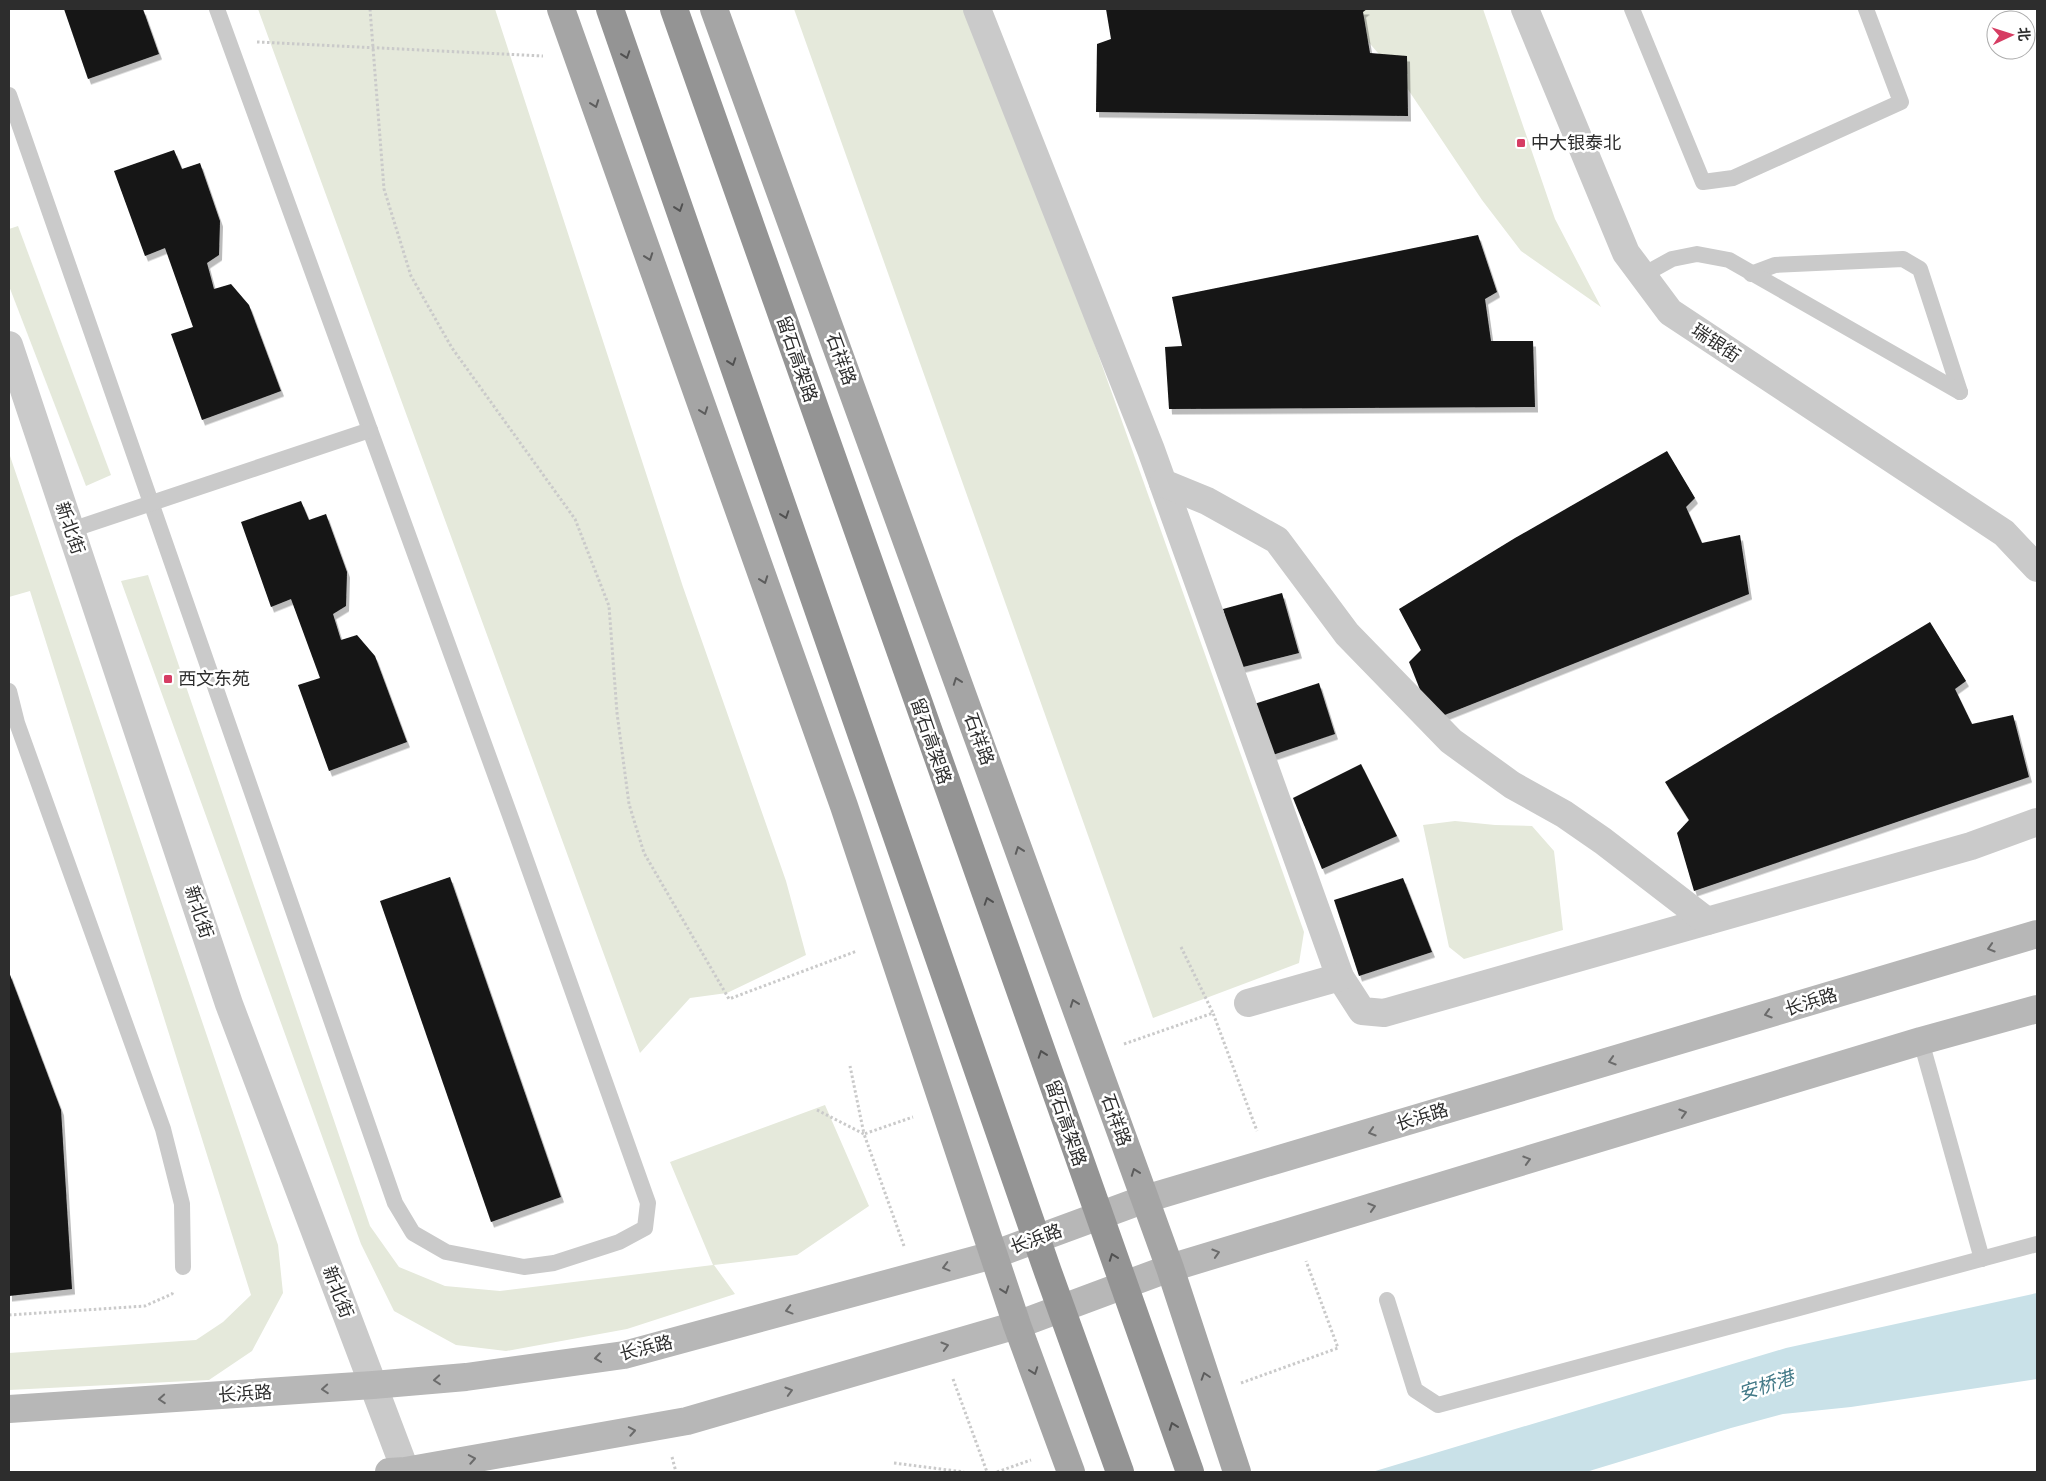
<svg xmlns="http://www.w3.org/2000/svg" width="2046" height="1481" viewBox="0 0 2046 1481" font-family="'DejaVu Sans','Noto Sans SC',sans-serif">
<style>
.green{fill:#e5e9db}
.water{fill:#c9e1e8}
.building{fill:#141414;filter:url(#shadow)}
.lines{fill:none;stroke-linecap:round;stroke-linejoin:round}
.path{stroke:#cacaca;stroke-width:3;stroke-dasharray:2.5 2.5;stroke-linecap:butt}
.lane{stroke:#cacaca;stroke-width:16}
.street{stroke:#cacaca;stroke-width:28}
.secondary{stroke:#b7b7b7;stroke-width:28}
.primary{stroke:#a5a5a5;stroke-width:28}
.highway{stroke:#949494;stroke-width:28}
.oneway{stroke:#515151}
.oneway2{stroke:#5d5d5d}
.oneway3{stroke:#6b6b6b}
.poi-dot{fill:#d63d63;stroke:#fff;stroke-width:2}
.labels{text-anchor:middle;stroke-width:5;stroke-linejoin:round;paint-order:stroke}
.poi-label{font-size:18px;fill:#2d2d2d;stroke:#fff;text-anchor:start}
.street-label{font-size:18px;fill:#2d2d2d;stroke:#fff}
.water-label{font-size:19px;font-style:italic;fill:#427987;stroke:#fff}
</style>
<defs>
<filter id="shadow"><feDropShadow dx="3" dy="5.5" stdDeviation="0" flood-color="#0004"/></filter>
</defs>
<rect width="100%" height="100%" fill="#fff"/>
<g class="green">
<polygon points="258,9 495,9 683,587 786,881 806,955 727,993 690,998 640,1053"/>
<polygon points="794,9 963,9 1011,110 1304,932 1299,963 1153,1018"/>
<polygon points="1340,9 1483,9 1555,219 1601,307 1521,251 1482,200 1403,82"/>
<polygon points="18,226 111,475 86,486 9,286 9,229"/>
<polygon points="9,453 278,1245 283,1293 252,1351 209,1380 9,1390 9,1353 196,1340 223,1322 251,1295 30,591 9,597"/>
<polygon points="148,575 370,1226 399,1267 445,1286 500,1291 713,1265 670,1162 825,1105 869,1206 797,1255 714,1265 735,1294 627,1329 506,1351 456,1345 394,1311 361,1244 121,581"/>
<polygon points="1455,821 1495,825 1532,826 1554,851 1563,930 1464,959 1449,947 1423,825"/>
</g>
<polygon class="water" points="2037,1293 2037,1379 1851,1407 1783,1414 1731,1428 1586,1472 1372,1472 1786,1348"/>
<g class="building">
<polygon points="64,9 143,9 159,54 88,79"/>
<polygon points="1106,9 1367,9 1363,12 1370,53 1407,56 1408,116 1096,112 1097,44 1111,39"/>
<polygon points="174,150 182,169 200,163 220,221 219,255 207,263 214,289 231,284 249,305 281,391 202,420 171,334 193,327 165,248 145,256 114,171"/>
<polygon points="1478,235 1497,292 1485,299 1491,341 1533,341 1535,407 1169,409 1165,347 1182,346 1172,297"/>
<polygon points="1667,451 1695,498 1686,507 1702,543 1740,535 1749,594 1432,720 1409,662 1421,650 1399,609 1515,538"/>
<polygon points="301,501 309,520 326,514 347,572 346,606 333,614 341,640 357,635 375,656 407,742 329,771 298,685 320,678 291,599 271,607 241,522"/>
<polygon points="1282,593 1299,653 1239,668 1223,609"/>
<polygon points="1930,622 1966,681 1955,689 1972,724 2013,715 2029,777 1694,891 1677,833 1689,820 1665,782"/>
<polygon points="1319,683 1335,734 1264,758 1248,706"/>
<polygon points="1361,764 1397,836 1322,869 1293,798"/>
<polygon points="450,877 561,1197 491,1222 380,901"/>
<polygon points="1403,878 1432,952 1359,976 1334,900"/>
<polygon points="9,972 61,1110 72,1289 9,1296"/>
</g>
<g class="lines">
<g class="path">
<polyline points="370,9 384,189 411,276 452,348 575,519 609,606 617,713 629,804 644,853 729,999 857,951"/>
<polyline points="257,42 543,56"/>
<polyline points="1181,947 1213,1013"/>
<polyline points="1124,1044 1213,1013 1257,1131"/>
<polyline points="817,1110 864,1134 850,1066"/>
<polyline points="904,1246 864,1134 913,1117"/>
<polyline points="9,1315 145,1306 172,1294 173,1291"/>
<polyline points="953,1379 987,1472"/>
<polyline points="1241,1383 1338,1348 1306,1261"/>
<polyline points="672,1457 676,1472"/>
<polyline points="894,1463 964,1472"/>
<polyline points="997,1472 1031,1460"/>
</g>
<g class="lane">
<polyline points="1632,9 1703,182 1733,178 1901,102 1866,9"/>
<polyline points="9,95 395,1203 413,1233 446,1252 524,1267 554,1263 619,1242 645,1228 648,1203 512,821 217,9"/>
<polyline points="1751,274 1775,265 1903,259 1920,269 1960,392"/>
<polyline points="1643,275 1672,259 1697,254 1729,260 1960,392"/>
<polyline points="71,530 370,430"/>
<polyline points="9,691 17,723 163,1129 182,1204 183,1267"/>
<polyline points="1921,1041 1982,1259"/>
<polyline points="1387,1300 1415,1390 1438,1405 2037,1244"/>
</g>
<g class="street">
<polyline points="977,9 1151,450 1340,977 1362,1011 1384,1013 1971,846 2037,822"/>
<polyline points="1525,9 1626,253 1670,312 2004,533 2037,568"/>
<polyline points="9,345 229,1004 406,1472"/>
<polyline points="1163,483 1207,501 1277,540 1347,634 1451,741 1512,785 1564,814 1603,841 1707,921"/>
<polyline points="1248,1003 1340,977"/>
</g>
<g class="secondary">
<polyline points="9,1409 373,1385 466,1377 624,1355 993,1255 1145,1199 2037,934"/>
<polyline points="389,1472 405,1471 687,1421 1017,1325 1170,1268 1921,1041 2037,1009"/>
</g>
<g class="primary">
<polyline points="561,9 844,806 1017,1325 1071,1472"/>
<polyline points="714,9 1170,1268 1237,1472"/>
</g>
<g class="highway">
<polyline points="610,9 1048,1272 1120,1472"/>
<polyline points="674,9 1190,1472"/>
</g>
</g>
<defs><path id="oneway-chevron" d="M-2-3.5L2.5 0L-2 3.5" fill="none" stroke-width="1.6" stroke-linecap="round" stroke-linejoin="round" transform="scale(1.25)"/></defs>
<g class="oneway">
<use href="#oneway-chevron" transform="translate(626 55) rotate(71)"/>
<use href="#oneway-chevron" transform="translate(679 208) rotate(71)"/>
<use href="#oneway-chevron" transform="translate(732 362) rotate(71)"/>
<use href="#oneway-chevron" transform="translate(785 515) rotate(71)"/>
<use href="#oneway-chevron" transform="translate(988 901) rotate(-109)"/>
<use href="#oneway-chevron" transform="translate(1042 1054) rotate(-109)"/>
<use href="#oneway-chevron" transform="translate(1113 1257) rotate(-110)"/>
<use href="#oneway-chevron" transform="translate(1173 1426) rotate(-110)"/>
</g>
<g class="oneway2">
<use href="#oneway-chevron" transform="translate(595 104) rotate(70)"/>
<use href="#oneway-chevron" transform="translate(649 257) rotate(70)"/>
<use href="#oneway-chevron" transform="translate(704 411) rotate(70)"/>
<use href="#oneway-chevron" transform="translate(764 580) rotate(70)"/>
<use href="#oneway-chevron" transform="translate(957 681) rotate(-110)"/>
<use href="#oneway-chevron" transform="translate(1019 850) rotate(-110)"/>
<use href="#oneway-chevron" transform="translate(1074 1003) rotate(-110)"/>
<use href="#oneway-chevron" transform="translate(1135 1172) rotate(-110)"/>
<use href="#oneway-chevron" transform="translate(1005 1290) rotate(71)"/>
<use href="#oneway-chevron" transform="translate(1034 1371) rotate(70)"/>
<use href="#oneway-chevron" transform="translate(1205 1376) rotate(-108)"/>
</g>
<g class="oneway3">
<use href="#oneway-chevron" transform="translate(1991 948) rotate(163)"/>
<use href="#oneway-chevron" transform="translate(1768 1014) rotate(163)"/>
<use href="#oneway-chevron" transform="translate(1612 1061) rotate(163)"/>
<use href="#oneway-chevron" transform="translate(1683 1113) rotate(-17)"/>
<use href="#oneway-chevron" transform="translate(1372 1132) rotate(163)"/>
<use href="#oneway-chevron" transform="translate(1527 1160) rotate(-17)"/>
<use href="#oneway-chevron" transform="translate(1372 1207) rotate(-17)"/>
<use href="#oneway-chevron" transform="translate(1216 1253) rotate(-17)"/>
<use href="#oneway-chevron" transform="translate(946 1267) rotate(165)"/>
<use href="#oneway-chevron" transform="translate(789 1310) rotate(165)"/>
<use href="#oneway-chevron" transform="translate(945 1346) rotate(-16)"/>
<use href="#oneway-chevron" transform="translate(598 1358) rotate(172)"/>
<use href="#oneway-chevron" transform="translate(437 1380) rotate(175)"/>
<use href="#oneway-chevron" transform="translate(325 1389) rotate(176)"/>
<use href="#oneway-chevron" transform="translate(789 1391) rotate(-16)"/>
<use href="#oneway-chevron" transform="translate(162 1399) rotate(176)"/>
<use href="#oneway-chevron" transform="translate(632 1431) rotate(-10)"/>
<use href="#oneway-chevron" transform="translate(472 1459) rotate(-10)"/>
</g>
<g class="poi-dot">
<rect x="1516" y="138" width="10" height="10" rx="2.5"/>
<rect x="163" y="674" width="10" height="10" rx="2.5"/>
</g>
<g class="labels">
<g class="poi-label">
<text x="1531" y="149">中大银泰北</text>
<text x="178" y="685">西文东苑</text>
</g>
<g class="street-label">
<text transform="translate(1716 343) rotate(34)" y="6">瑞银街</text>
<text transform="translate(797 359) rotate(71)" y="6">留石高架路</text>
<text transform="translate(841 359) rotate(70)" y="6">石祥路</text>
<text transform="translate(70 528) rotate(71)" y="6">新北街</text>
<text transform="translate(979 739) rotate(70)" y="6">石祥路</text>
<text transform="translate(931 741) rotate(71)" y="6">留石高架路</text>
<text transform="translate(199 912) rotate(72)" y="6">新北街</text>
<text transform="translate(1811 1002) rotate(-17)" y="6">长浜路</text>
<text transform="translate(1422 1117) rotate(-17)" y="6">长浜路</text>
<text transform="translate(1116 1120) rotate(70)" y="6">石祥路</text>
<text transform="translate(1066 1123) rotate(71)" y="6">留石高架路</text>
<text transform="translate(1036 1239) rotate(-20)" y="6">长浜路</text>
<text transform="translate(338 1292) rotate(69)" y="6">新北街</text>
<text transform="translate(646 1348) rotate(-14)" y="6">长浜路</text>
<text transform="translate(245 1394) rotate(-4)" y="6">长浜路</text>
</g>
<g class="water-label">
<text transform="translate(1766 1385) rotate(-18)" y="7">安桥港</text>
</g>
</g>
<rect width="2046" height="1481" fill="none" stroke="#2d2d2d" stroke-width="20"/>
<g transform="translate(2011 35) rotate(86)"><circle r="24" fill="#ffffff" stroke="#ababab"/>
<path d="M0-4L9 19L0 12L-9 19Z" fill="#d63d63"/>
<text y="-8" font-size="14" font-weight="bold" text-anchor="middle" fill="#2d2d2d">北</text>
</g>
</svg>
